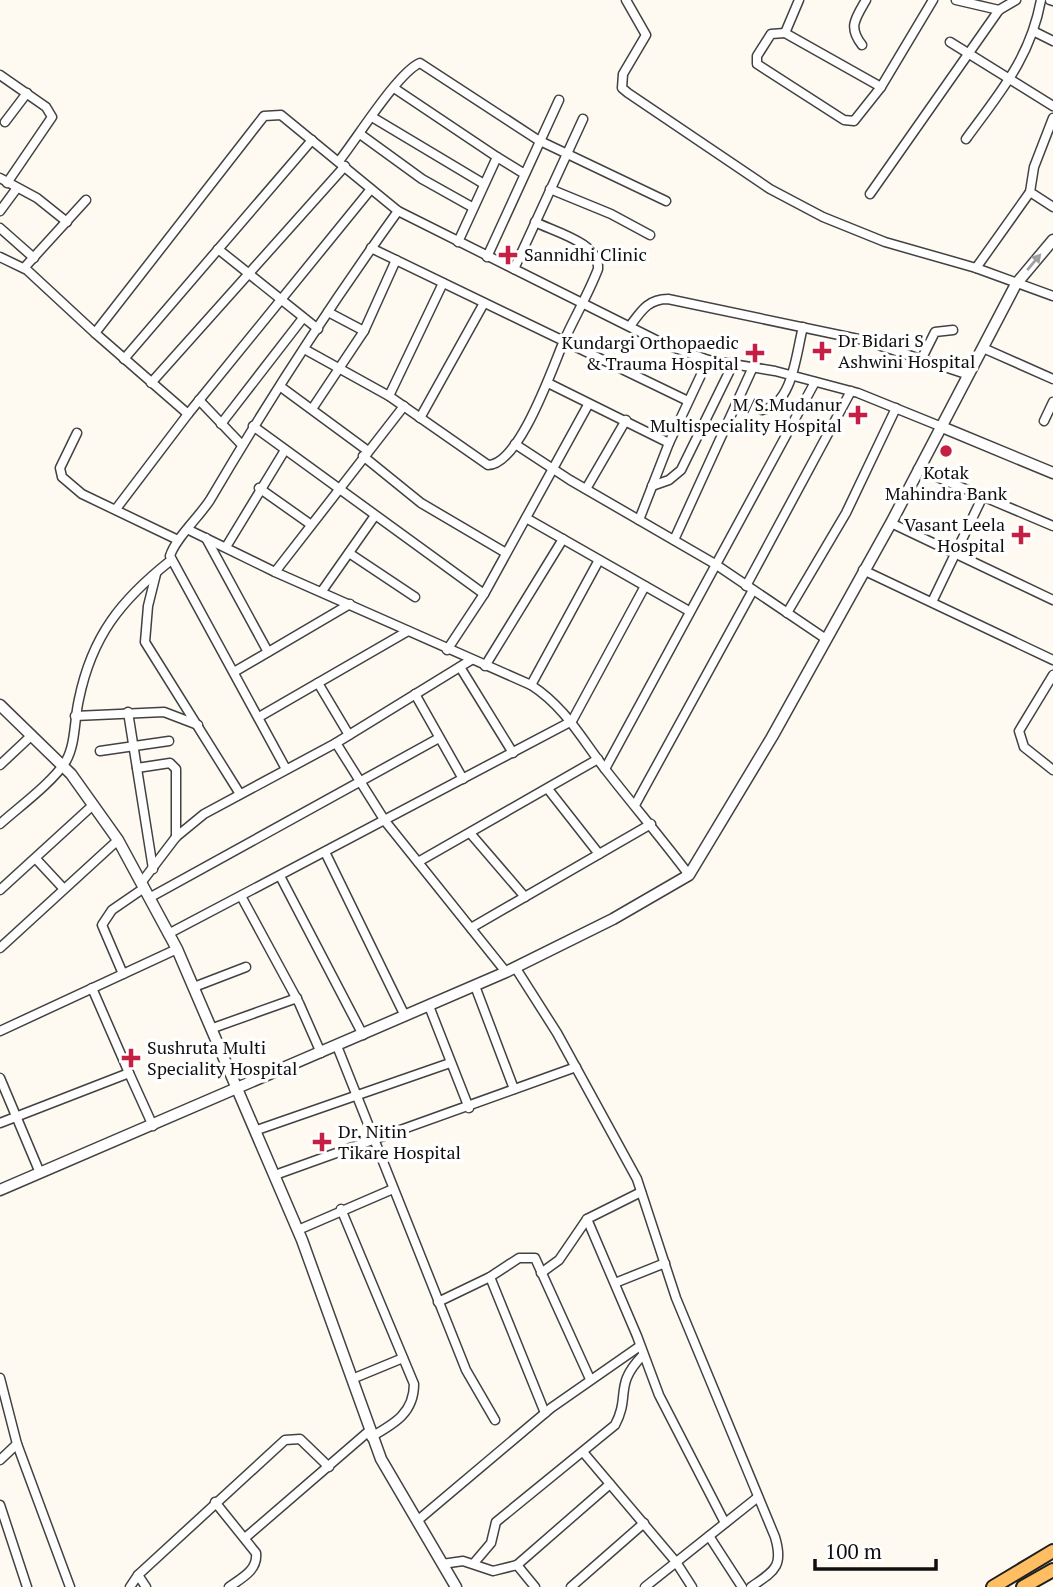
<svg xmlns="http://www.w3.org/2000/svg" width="1053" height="1587" viewBox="0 0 1053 1587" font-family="'PT Serif',serif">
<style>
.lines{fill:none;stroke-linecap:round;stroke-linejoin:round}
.minor-casing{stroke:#424242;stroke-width:11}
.tertiary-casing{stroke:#424242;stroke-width:13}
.primary-casing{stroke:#202020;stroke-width:16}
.minor{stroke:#fff;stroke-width:8}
.tertiary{stroke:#fff;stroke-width:10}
.primary{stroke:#febe61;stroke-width:12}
.oneway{fill:#9f9f9f}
.poi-dot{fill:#c61f44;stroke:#fff;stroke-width:2.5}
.labels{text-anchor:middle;stroke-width:7;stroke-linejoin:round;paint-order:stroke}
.poi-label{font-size:18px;fill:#0f0f0f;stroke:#fff;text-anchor:start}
</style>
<rect width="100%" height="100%" fill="#fffaf1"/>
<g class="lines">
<defs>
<g id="minor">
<polyline points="626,0 646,35 623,74 622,88 628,93 770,189 823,217 885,242 976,268 1053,296"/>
<polyline points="799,0 785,33 881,87"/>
<polyline points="956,0 999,10"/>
<polyline points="1050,0 1053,1"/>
<polyline points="1035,32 1053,41"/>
<polyline points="785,33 771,34 757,56 757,64 844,120 854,121 881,87 933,0"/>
<polyline points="950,42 1053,106"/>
<path d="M862,45C848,27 855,19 866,0"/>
<polyline points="0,75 46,107 52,117 7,183"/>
<polyline points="394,88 497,157 458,242"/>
<polyline points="372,117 484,184"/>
<polyline points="1053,118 1034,167 1030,192 1053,207"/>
<polyline points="5,122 27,93"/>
<polyline points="360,134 422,179 472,207"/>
<path d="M966,139C1000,92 1030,59 1041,0"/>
<polyline points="497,157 523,173"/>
<path d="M339,161C356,140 398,72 420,63L538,140L666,201"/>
<polyline points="0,178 37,198 67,222"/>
<polyline points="550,189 611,214 650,235"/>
<polyline points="870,194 999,10 1016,0"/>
<polyline points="0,211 17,188"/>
<polyline points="0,228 34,258"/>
<polyline points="371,248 688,401"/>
<polyline points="218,249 318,329"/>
<polyline points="0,257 27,270 95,333"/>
<polyline points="487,257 559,100"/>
<polyline points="24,268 86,200"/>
<polyline points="976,268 1030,192"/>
<polyline points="514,269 583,119"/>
<polyline points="328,312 364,331"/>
<path d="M630,326C641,311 648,299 668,299L863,340L969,375"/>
<polyline points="983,348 1053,379"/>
<path d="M306,350L389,396L488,465C519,465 552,369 563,343C574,318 588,295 598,269C600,243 555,232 535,222"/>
<polyline points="922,358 935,332 953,330"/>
<polyline points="124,359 312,140"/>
<polyline points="151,383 345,166"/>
<polyline points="548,383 669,443 708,360"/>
<polyline points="281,387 368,451"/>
<polyline points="389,396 443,283"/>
<polyline points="199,400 242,445"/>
<polyline points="312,409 364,331 396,260"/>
<path d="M762,410C793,405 796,353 803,327"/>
<polyline points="188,414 95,333 264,116 281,115 398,211 662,343 708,360 775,371 858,393 942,427"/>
<polyline points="420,418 484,303"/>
<polyline points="1044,421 1053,402"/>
<polyline points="221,424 303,318"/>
<polyline points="253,426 484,594"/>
<polyline points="77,433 60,468 62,477 82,494 178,540"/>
<polyline points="515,444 570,480 715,564 826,639"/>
<polyline points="363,456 421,503 506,553"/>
<polyline points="918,469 1053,526"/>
<polyline points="652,486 669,480 681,470 734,362"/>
<polyline points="259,488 310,524"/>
<polyline points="586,489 626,420"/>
<polyline points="116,509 188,414 371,189"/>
<polyline points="526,518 689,611"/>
<polyline points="639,520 669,443"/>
<polyline points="891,523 1053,600"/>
<path d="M189,530L275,572L531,685C565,707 581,738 605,769C633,805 662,839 689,875"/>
<polyline points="206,538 268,652"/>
<polyline points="674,540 753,367"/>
<polyline points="226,547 285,450"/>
<polyline points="349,553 415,597"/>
<polyline points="863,570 1053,660"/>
<polyline points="275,572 404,406"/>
<polyline points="156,574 148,606 145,642 240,794"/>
<polyline points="746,586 851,391"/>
<polyline points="322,591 374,517"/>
<polyline points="932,602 982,498"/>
<polyline points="787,613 846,513 896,408"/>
<polyline points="447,650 484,594 588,405"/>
<polyline points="471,660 336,743 385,821 506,972"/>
<polyline points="485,666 563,539"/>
<polyline points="460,667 513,753"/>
<polyline points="234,672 350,604"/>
<polyline points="1053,675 1019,731 1024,747 1053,770"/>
<polyline points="318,683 349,735"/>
<polyline points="531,685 599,560"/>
<polyline points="415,694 463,779"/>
<polyline points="128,712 153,869"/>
<polyline points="75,716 164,712 198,725"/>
<polyline points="259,717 408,631"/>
<polyline points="100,751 169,741"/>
<polyline points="0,765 32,735"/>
<polyline points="137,768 170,763 176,769 176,837"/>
<path d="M286,769L170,556C175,539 199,517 210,500C268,401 331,304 398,211"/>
<polyline points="605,769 815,382"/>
<polyline points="548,789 599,854"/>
<polyline points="635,805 753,590"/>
<path d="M0,824C19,807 53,782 66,761C76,743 74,720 79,699C92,636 121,600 170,561"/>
<polyline points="470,833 525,897"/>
<polyline points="325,852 405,1016"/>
<polyline points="37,860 63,888"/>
<polyline points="418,862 598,759"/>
<polyline points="280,876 363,1035"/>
<polyline points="141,883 176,837 204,814 336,743"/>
<polyline points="0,890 93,805"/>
<polyline points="241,896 299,1003 321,1053"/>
<polyline points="149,898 439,738"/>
<polyline points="471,928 651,824"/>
<polyline points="168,934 572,721 645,586"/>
<polyline points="0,948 118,840"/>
<path d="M515,967L557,1033L637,1179L676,1298L775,1537C784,1567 774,1571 751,1587"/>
<polyline points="123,974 102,925 112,910 144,888"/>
<polyline points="475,986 514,1089"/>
<polyline points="194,987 246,967"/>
<polyline points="92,988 129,1073"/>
<polyline points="429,1006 469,1108"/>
<polyline points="213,1028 297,998"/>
<polyline points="0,1031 177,949"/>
<polyline points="337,1046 466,1370 495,1420"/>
<polyline points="0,1078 40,1173"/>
<polyline points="0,1123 129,1073 153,1126"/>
<polyline points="257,1130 450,1063"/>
<polyline points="275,1175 576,1067"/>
<path d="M341,1209L414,1384C414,1413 394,1424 371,1437"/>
<polyline points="587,1219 637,1336 659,1395 725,1523"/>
<polyline points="298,1230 393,1189"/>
<polyline points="541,1273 559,1260 587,1219 641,1192"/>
<polyline points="490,1277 545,1413"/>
<polyline points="615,1283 665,1263"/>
<polyline points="438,1302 490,1277 519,1258 535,1258 590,1379"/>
<polyline points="0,1378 17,1444 70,1587"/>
<polyline points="352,1379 403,1358"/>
<polyline points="583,1452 676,1562 692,1587"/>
<polyline points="0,1460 17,1444"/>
<path d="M215,1502L256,1553C258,1570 242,1578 229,1587"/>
<polyline points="0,1505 27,1587"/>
<polyline points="417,1521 551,1408 640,1346"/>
<polyline points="709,1536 742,1587"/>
<polyline points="245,1538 369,1431"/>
<path d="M474,1563L491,1543L496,1522L615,1425C631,1395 613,1386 643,1355"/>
<polyline points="442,1564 463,1561 493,1571 517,1565 535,1587"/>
<polyline points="517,1565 610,1484"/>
<polyline points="138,1575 146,1587"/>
<polyline points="130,1587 138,1575 285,1440 300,1439 329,1467"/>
<polyline points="571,1587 644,1523"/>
<polyline points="645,1587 758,1497"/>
</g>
<g id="tertiary">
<polyline points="942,427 1053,473"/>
<polyline points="0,705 71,774 118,840 177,949 302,1240 381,1459 456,1587"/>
<polyline points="0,1190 506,972 613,919 689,875 772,737 891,523 1016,284 1053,240"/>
</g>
<g id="primary">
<polyline points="993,1587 1053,1551"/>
<polyline points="1023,1587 1053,1570"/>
</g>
</defs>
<use href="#minor" class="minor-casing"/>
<use href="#tertiary" class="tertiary-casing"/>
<use href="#primary" class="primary-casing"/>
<use href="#minor" class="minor"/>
<use href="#tertiary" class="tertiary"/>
<use href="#primary" class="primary"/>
</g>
<defs><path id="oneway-solid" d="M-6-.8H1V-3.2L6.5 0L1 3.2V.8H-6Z" transform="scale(1.75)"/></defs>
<use class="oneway" href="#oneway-solid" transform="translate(1034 262) rotate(-50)"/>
<g class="poi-dot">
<path d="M504.5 244.5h7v7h7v7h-7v7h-7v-7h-7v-7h7z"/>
<path d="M818.5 340.5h7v7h7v7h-7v7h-7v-7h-7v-7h7z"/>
<path d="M751.5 342.5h7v7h7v7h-7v7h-7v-7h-7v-7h7z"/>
<path d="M854.5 404.5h7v7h7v7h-7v7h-7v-7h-7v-7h7z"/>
<circle cx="946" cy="451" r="7"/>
<path d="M1017.5 524.5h7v7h7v7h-7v7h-7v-7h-7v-7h7z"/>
<path d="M127.5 1047.5h7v7h7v7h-7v7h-7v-7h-7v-7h7z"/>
<path d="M318.5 1131.5h7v7h7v7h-7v7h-7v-7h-7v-7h7z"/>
</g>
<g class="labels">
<g class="poi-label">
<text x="524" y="261">Sannidhi Clinic</text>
<text x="838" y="347">Dr Bidari S<tspan x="838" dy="21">Ashwini Hospital</tspan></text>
<text x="739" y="349" text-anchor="end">Kundargi Orthopaedic<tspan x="739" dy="21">&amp; Trauma Hospital</tspan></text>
<text x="842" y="411" text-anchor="end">M/S.Mudanur<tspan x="842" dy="21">Multispeciality Hospital</tspan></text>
<text x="946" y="479" text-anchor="middle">Kotak<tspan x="946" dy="21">Mahindra Bank</tspan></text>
<text x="1005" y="531" text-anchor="end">Vasant Leela<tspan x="1005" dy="21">Hospital</tspan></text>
<text x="147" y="1054">Sushruta Multi<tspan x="147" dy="21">Speciality Hospital</tspan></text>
<text x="338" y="1138">Dr. Nitin<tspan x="338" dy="21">Tikare Hospital</tspan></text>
</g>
</g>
<path d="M815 1559v10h121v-10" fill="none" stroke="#0f0f0f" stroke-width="3.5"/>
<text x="825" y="1559" font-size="21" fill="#0f0f0f" stroke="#ffffff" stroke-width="5" paint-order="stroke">100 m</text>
</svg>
